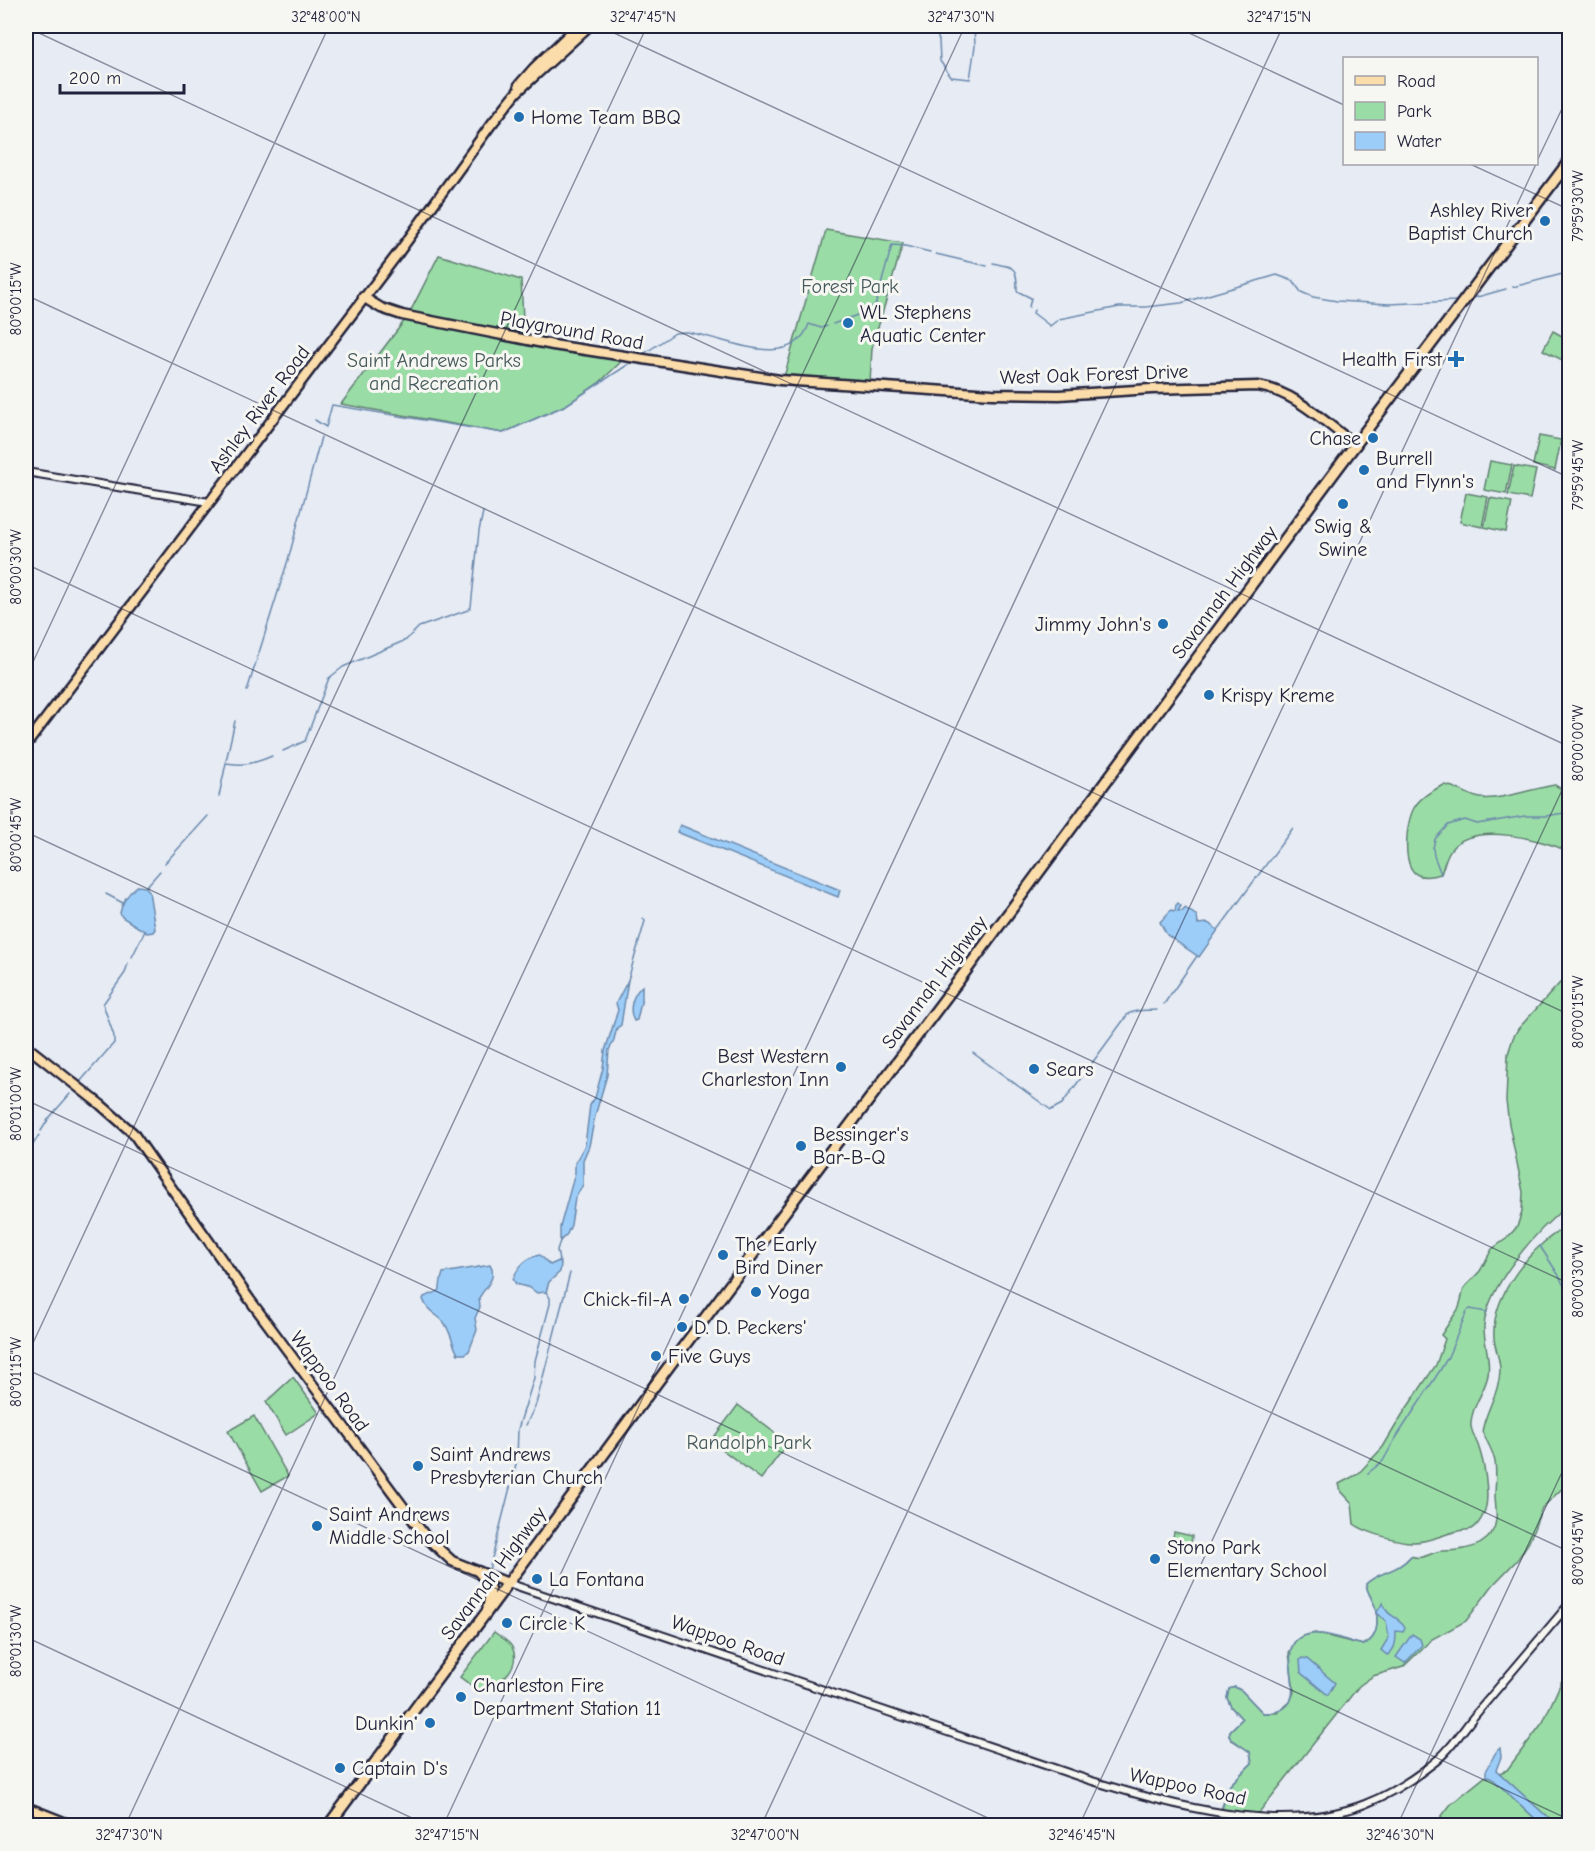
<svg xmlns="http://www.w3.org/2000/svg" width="1595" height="1851" viewBox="0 0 1595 1851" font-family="'Comic Neue',sans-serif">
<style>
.green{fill:#9adca6;stroke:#5e7f70;stroke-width:1.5}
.water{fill:#9ccdf8;stroke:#6b89ac;stroke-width:1.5}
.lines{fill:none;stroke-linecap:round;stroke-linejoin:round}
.stream{stroke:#6b89ac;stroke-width:1.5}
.minor-casing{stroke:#22223b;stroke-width:10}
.major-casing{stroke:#22223b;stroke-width:13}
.highway-casing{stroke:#22223b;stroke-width:14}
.minor{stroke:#f6f6f2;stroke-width:6}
.major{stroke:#fbdcab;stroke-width:8}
.highway{stroke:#fbdcab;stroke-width:9}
.ticks{fill:none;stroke:#22223b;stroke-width:1.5;stroke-opacity:0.45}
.poi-dot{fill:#1f6fb2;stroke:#f6f6f2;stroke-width:2}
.labels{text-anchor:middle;stroke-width:6;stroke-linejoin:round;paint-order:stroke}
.poi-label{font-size:20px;fill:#22223b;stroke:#f6f6f2;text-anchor:start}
.park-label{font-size:20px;fill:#465a5b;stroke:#f6f6f2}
.street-label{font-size:20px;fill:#22223b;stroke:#f6f6f2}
.neatline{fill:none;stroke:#22223b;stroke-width:2}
.ticks-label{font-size:15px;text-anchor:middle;fill:#22223b}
</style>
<rect width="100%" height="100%" fill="#e6ebf4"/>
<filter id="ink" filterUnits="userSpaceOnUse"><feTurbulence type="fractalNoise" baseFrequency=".0167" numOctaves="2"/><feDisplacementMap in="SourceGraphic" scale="12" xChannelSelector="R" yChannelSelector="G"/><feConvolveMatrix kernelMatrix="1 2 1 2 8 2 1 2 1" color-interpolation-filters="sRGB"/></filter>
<g filter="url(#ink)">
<g class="green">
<polygon points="826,230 903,243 872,348 870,383 784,377"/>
<polygon points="439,255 521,280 524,338 627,356 600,382 566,405 503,433 341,404 408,316"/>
<polygon points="1553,331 1569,340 1569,350 1564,361 1543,350"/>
<polygon points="1539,436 1561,440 1555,470 1533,465"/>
<polygon points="1490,461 1512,465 1506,494 1484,490"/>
<polygon points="1514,466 1536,470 1530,499 1508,495"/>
<polygon points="1466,493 1488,497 1482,527 1460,522"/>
<polygon points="1490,498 1512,502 1506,532 1484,527"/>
<path d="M1444,785C1459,787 1468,796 1480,798C1499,801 1534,788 1555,785L1569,794V852C1543,839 1475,822 1452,848C1446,854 1444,866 1441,874C1434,876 1425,878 1418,875C1401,867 1406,822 1414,808C1420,797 1433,790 1444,785Z"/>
<path d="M1569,973C1569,993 1560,1004 1570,1024L1569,1205C1538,1228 1488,1285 1484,1325C1483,1342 1491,1358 1488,1375C1485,1392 1470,1408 1471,1426C1472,1434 1477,1441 1479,1448C1484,1463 1489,1490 1486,1506C1485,1513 1479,1525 1472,1529C1469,1530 1462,1530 1458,1531C1444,1534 1429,1542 1414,1542C1402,1543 1364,1532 1354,1524L1352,1503L1341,1491L1339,1484L1358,1474L1383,1447L1402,1415L1436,1365L1445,1339L1441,1335L1459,1308L1464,1288L1480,1271L1492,1249L1506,1239L1517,1227L1522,1211L1523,1192L1509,1124L1506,1101L1508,1054L1513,1038L1518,1029Z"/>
<path d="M1569,1225V1482L1542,1508L1529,1542L1518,1559L1493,1585L1466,1621L1432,1639L1403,1667L1373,1676L1359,1686L1249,1825L1215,1826L1230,1785L1252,1763L1250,1752L1232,1740L1229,1735L1230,1731L1242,1719L1231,1707L1227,1698L1229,1689L1235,1687L1242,1691L1263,1713H1277L1290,1702L1294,1692L1289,1653L1295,1641L1302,1636L1315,1633L1363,1645C1378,1638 1379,1622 1375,1607C1373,1599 1367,1593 1366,1584C1379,1571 1397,1573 1411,1556C1423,1561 1430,1552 1442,1551C1463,1551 1493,1547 1496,1520C1497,1512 1495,1502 1495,1493C1497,1463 1497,1458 1482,1432C1485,1411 1500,1392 1500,1370C1500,1359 1495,1349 1494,1338C1491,1295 1533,1243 1569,1225Z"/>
<polygon points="293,1377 319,1413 286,1435 266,1402"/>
<polygon points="738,1405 788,1443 761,1479 711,1441"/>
<polygon points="254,1416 288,1476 262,1491 228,1431"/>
<polygon points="1174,1532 1192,1536 1190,1551 1171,1550"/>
<path d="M494,1632C499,1636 509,1641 512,1647C523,1668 495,1690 477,1690L460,1677Z"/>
<polygon points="1569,1665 1569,1825 1556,1825 1499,1773 1507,1770 1543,1722"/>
<polygon points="1486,1776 1494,1780 1542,1825 1434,1826 1451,1804"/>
</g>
<g class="water">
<polygon points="680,825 840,890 838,897 677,832"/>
<path d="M137,886L146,887L149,891L155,929L153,932L147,933L122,917L120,913C122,902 128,893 137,886Z"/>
<polygon points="1178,903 1181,906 1178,911 1183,911 1185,908 1197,916 1198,924 1208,923 1218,930 1199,957 1167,935 1160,922 1171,910 1175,911 1176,905"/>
<polygon points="628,980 621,1025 617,1028 613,1043 609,1050 607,1075 595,1116 589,1146 583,1160 583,1185 575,1198 571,1225 567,1234 560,1241 560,1227 575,1173 575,1163 585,1145 590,1105 595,1098 603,1068 605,1051 618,1010 616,1003"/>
<path d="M642,986V998L637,1020L634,1021C628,1010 632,995 642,986Z"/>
<path d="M540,1255L550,1265L559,1261L561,1263L560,1272L549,1282L546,1292L537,1293L530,1288L516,1284L513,1279C518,1267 527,1257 540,1255Z"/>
<path d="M490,1265C498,1278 485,1287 479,1298L480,1307L475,1318L477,1330L469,1351L465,1354H458C452,1344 451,1331 443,1321C435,1313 427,1311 423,1299L424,1297C449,1287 435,1295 443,1273Z"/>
<path d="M1383,1603C1386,1617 1399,1616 1405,1627L1403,1632L1396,1631C1396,1640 1396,1650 1387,1655L1381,1650L1389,1637L1386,1621L1376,1613Z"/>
<polygon points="1412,1634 1420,1639 1422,1645 1405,1663 1396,1657"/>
<polygon points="1302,1658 1307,1659 1335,1683 1328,1695 1301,1673 1300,1660"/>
<path d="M1500,1748L1501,1757L1496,1770L1556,1825H1542L1494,1780L1486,1776V1771C1492,1763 1492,1754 1500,1748Z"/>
</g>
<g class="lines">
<g class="stream">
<polyline points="933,26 939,40 940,61 951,77 970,79 975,46 974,26"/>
<polyline points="936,254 987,266"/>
<path d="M993,263C1016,268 1017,267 1017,291L1031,298L1029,307"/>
<polyline points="1513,287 1570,272"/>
<polyline points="1470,299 1506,289"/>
<polyline points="1034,310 1033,313 1050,326 1059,319 1119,307 1146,307 1181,303 1277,275 1293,281 1301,292 1313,297 1337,301 1389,304 1456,301"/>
<polyline points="833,324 868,311 876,303 892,245 905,246 930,252"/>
<path d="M633,353H645L675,333L685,332C721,335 791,375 809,324L821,328L827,326"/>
<polyline points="315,420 326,427 332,405 503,433 566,405 629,364 631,361"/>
<polyline points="247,691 288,560 321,437"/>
<polyline points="283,751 305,741 329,678 343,667 406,640 419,627 468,610 471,607 479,531 483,512"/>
<polyline points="226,761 235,721"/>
<path d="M219,796L226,763C243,766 256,763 272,756"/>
<polyline points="165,863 208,816"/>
<polyline points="1441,874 1434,856 1433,848 1435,839 1448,825 1465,820 1477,824 1525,816 1546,816 1570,812"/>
<polyline points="146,887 160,871"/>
<polyline points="106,894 123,903"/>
<polyline points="1218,930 1293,828"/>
<polyline points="132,957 145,931"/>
<polyline points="628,980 645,921 643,918"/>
<polyline points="1164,1004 1197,956"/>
<path d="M973,1053L1051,1110L1062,1104L1128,1014C1138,1008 1148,1011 1157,1010"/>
<polyline points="79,1083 114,1043 114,1036 103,1004 125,973 128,963"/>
<polyline points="41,1131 49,1118 70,1094"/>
<polyline points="26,1156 39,1135"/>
<polyline points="1540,1246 1558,1274 1570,1298"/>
<polyline points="559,1261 557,1250 560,1241"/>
<polyline points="526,1425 536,1404 570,1273"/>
<polyline points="1367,1474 1383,1461 1394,1441 1439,1372 1448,1357 1467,1311 1470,1309 1487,1312"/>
<polyline points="489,1570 517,1460 518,1429 534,1378 535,1361 550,1304 550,1298 546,1292"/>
<path d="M1222,1809L1230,1785L1252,1763L1250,1752L1232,1739L1229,1735L1230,1731L1242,1719L1231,1707L1227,1698L1229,1689L1235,1687L1242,1691L1263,1713C1327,1713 1259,1639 1313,1634C1329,1632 1348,1642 1364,1645C1378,1638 1379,1622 1375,1607C1373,1599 1367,1593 1366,1584C1379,1571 1397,1573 1411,1556"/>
<polyline points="1215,1826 1220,1817"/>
</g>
<defs>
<g id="minor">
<polyline points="26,472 209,502"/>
<path d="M508,1583L1089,1780C1171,1805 1281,1837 1365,1804C1388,1795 1412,1780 1431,1765C1449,1752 1462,1731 1476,1714C1507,1677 1539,1640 1570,1603"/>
</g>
<g id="major">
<polyline points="519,85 534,68 578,26"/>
<path d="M363,297L381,308L402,315L482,331L553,345L780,380L992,394L1059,395L1151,389L1258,386C1296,392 1325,423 1356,445"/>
<polyline points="26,745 399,252 490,126 517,92 589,26"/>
<polyline points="26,1046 101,1105 133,1133 250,1300 425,1536 452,1561 508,1583"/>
<polyline points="26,1807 74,1826"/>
</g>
<g id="highway">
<path d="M479,1572C490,1584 492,1591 488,1607"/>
<polyline points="328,1826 681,1350 959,980 1337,469 1570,160"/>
</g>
</defs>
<use href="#minor" class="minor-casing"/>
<use href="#major" class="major-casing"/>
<use href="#highway" class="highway-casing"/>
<use href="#minor" class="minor"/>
<use href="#major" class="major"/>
<use href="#highway" class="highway"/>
</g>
</g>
<path class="ticks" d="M599,26L1570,478M1174,26L1344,105M26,27L1570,747M1536,163L1570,92M1470,164L1570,210M26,295L1570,1015M26,564L1570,1284M26,677L329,26M26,832L1570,1552M26,1100L1570,1820M26,1358L647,26M26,1369L1005,1826M26,1637L429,1826M125,1826L965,26M443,1826L1283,26M761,1826L1536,164M1079,1826L1570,773M1397,1826L1570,1455"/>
<g class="poi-dot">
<circle cx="519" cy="117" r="6"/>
<circle cx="1545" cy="221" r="6"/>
<circle cx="848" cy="323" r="6"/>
<path d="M1453 350h6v6h6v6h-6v6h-6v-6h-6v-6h6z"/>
<circle cx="1373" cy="438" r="6"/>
<circle cx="1364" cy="470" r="6"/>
<circle cx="1343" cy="504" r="6"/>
<circle cx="1163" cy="624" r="6"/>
<circle cx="1209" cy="695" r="6"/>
<circle cx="841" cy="1067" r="6"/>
<circle cx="1034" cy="1069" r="6"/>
<circle cx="801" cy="1146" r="6"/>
<circle cx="723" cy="1255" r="6"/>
<circle cx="756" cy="1292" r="6"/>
<circle cx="684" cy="1299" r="6"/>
<circle cx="682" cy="1327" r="6"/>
<circle cx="656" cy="1356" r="6"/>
<circle cx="418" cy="1466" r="6"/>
<circle cx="317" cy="1526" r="6"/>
<circle cx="1155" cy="1559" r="6"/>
<circle cx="537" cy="1579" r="6"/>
<circle cx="507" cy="1623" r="6"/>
<circle cx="461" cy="1697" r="6"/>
<circle cx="430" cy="1723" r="6"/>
<circle cx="340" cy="1768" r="6"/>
</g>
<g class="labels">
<g class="poi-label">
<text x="531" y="124">Home Team BBQ</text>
<text x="1533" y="217" text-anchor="end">Ashley River<tspan x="1533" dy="23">Baptist Church</tspan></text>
<text x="860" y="319">WL Stephens<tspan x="860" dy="23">Aquatic Center</tspan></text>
<text x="1442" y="366" text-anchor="end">Health First</text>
<text x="1361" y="445" text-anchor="end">Chase</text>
<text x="1376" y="465">Burrell<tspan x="1376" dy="23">and Flynn's</tspan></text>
<text x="1343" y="533" text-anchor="middle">Swig &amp;<tspan x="1343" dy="23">Swine</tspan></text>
<text x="1151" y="631" text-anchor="end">Jimmy John's</text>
<text x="1221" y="702">Krispy Kreme</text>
<text x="829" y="1063" text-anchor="end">Best Western<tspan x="829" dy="23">Charleston Inn</tspan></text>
<text x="1046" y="1076">Sears</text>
<text x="813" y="1141">Bessinger's<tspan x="813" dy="23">Bar-B-Q</tspan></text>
<text x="735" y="1251">The Early<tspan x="735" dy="23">Bird Diner</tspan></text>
<text x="768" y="1299">Yoga</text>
<text x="672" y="1306" text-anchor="end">Chick-fil-A</text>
<text x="694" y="1334">D. D. Peckers'</text>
<text x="668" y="1363">Five Guys</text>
<text x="430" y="1461">Saint Andrews<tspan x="430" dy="23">Presbyterian Church</tspan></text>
<text x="329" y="1521">Saint Andrews<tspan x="329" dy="23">Middle School</tspan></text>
<text x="1167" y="1554">Stono Park<tspan x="1167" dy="23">Elementary School</tspan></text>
<text x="549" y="1586">La Fontana</text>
<text x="519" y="1630">Circle K</text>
<text x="473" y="1692">Charleston Fire<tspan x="473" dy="23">Department Station 11</tspan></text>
<text x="418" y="1730" text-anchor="end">Dunkin'</text>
<text x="352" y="1775">Captain D's</text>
</g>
<g class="park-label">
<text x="850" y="293">Forest Park</text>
<text x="434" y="367">Saint Andrews Parks<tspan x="434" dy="23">and Recreation</tspan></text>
<text x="749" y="1449">Randolph Park</text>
</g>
<g class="street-label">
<text transform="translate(572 330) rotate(10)" y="7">Playground Road</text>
<text transform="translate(1094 374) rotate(-2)" y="7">West Oak Forest Drive</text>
<text transform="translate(259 409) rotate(-53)" y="7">Ashley River Road</text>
<text transform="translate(1224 592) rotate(-53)" y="7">Savannah Highway</text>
<text transform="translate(934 982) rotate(-53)" y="7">Savannah Highway</text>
<text transform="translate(330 1381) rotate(54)" y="7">Wappoo Road</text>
<text transform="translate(493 1573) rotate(-53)" y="7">Savannah Highway</text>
<text transform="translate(728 1640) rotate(19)" y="7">Wappoo Road</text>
<text transform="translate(1188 1786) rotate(12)" y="7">Wappoo Road</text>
</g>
</g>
<rect width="1595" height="1851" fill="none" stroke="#f6f6f2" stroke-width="66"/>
<rect x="1343" y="57" width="195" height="108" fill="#f6f6f2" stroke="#a1a1a9" stroke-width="1.5"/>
<rect x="1355" y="76" width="30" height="9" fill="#fbdcab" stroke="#a1a1a9" stroke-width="1.5"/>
<text x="1397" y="87" font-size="18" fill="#22223b">Road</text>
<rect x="1355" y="102" width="30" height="18" fill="#9adca6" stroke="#a1a1a9" stroke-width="1.5"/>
<text x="1397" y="117" font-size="18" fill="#22223b">Park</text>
<rect x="1355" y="132" width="30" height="18" fill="#9ccdf8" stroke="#a1a1a9" stroke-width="1.5"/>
<text x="1397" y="147" font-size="18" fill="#22223b">Water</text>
<path d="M60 84v9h124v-9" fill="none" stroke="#22223b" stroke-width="3"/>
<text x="69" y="84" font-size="18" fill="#22223b" stroke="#f6f6f2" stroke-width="4.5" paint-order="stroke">200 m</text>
<rect x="33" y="33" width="1529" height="1785" class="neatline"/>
<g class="ticks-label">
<text x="326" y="22">32°48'00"N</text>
<text x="643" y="22">32°47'45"N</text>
<text x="961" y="22">32°47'30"N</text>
<text x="1279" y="22">32°47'15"N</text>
<text transform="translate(1578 206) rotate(-90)" y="5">79°59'30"W</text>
<text transform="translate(16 299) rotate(-90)" y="5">80°00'15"W</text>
<text transform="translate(1578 475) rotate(-90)" y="5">79°59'45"W</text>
<text transform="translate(16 567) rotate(-90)" y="5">80°00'30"W</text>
<text transform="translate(1578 743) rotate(-90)" y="5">80°00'00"W</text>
<text transform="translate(16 835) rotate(-90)" y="5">80°00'45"W</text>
<text transform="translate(1578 1012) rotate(-90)" y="5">80°00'15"W</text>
<text transform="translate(16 1104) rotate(-90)" y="5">80°01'00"W</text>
<text transform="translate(1578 1280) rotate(-90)" y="5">80°00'30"W</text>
<text transform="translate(16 1372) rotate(-90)" y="5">80°01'15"W</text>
<text transform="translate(1578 1548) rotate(-90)" y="5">80°00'45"W</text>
<text transform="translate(16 1641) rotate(-90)" y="5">80°01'30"W</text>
<text x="129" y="1840">32°47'30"N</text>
<text x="447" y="1840">32°47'15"N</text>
<text x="765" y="1840">32°47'00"N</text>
<text x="1082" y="1840">32°46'45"N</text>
<text x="1400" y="1840">32°46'30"N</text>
</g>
</svg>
